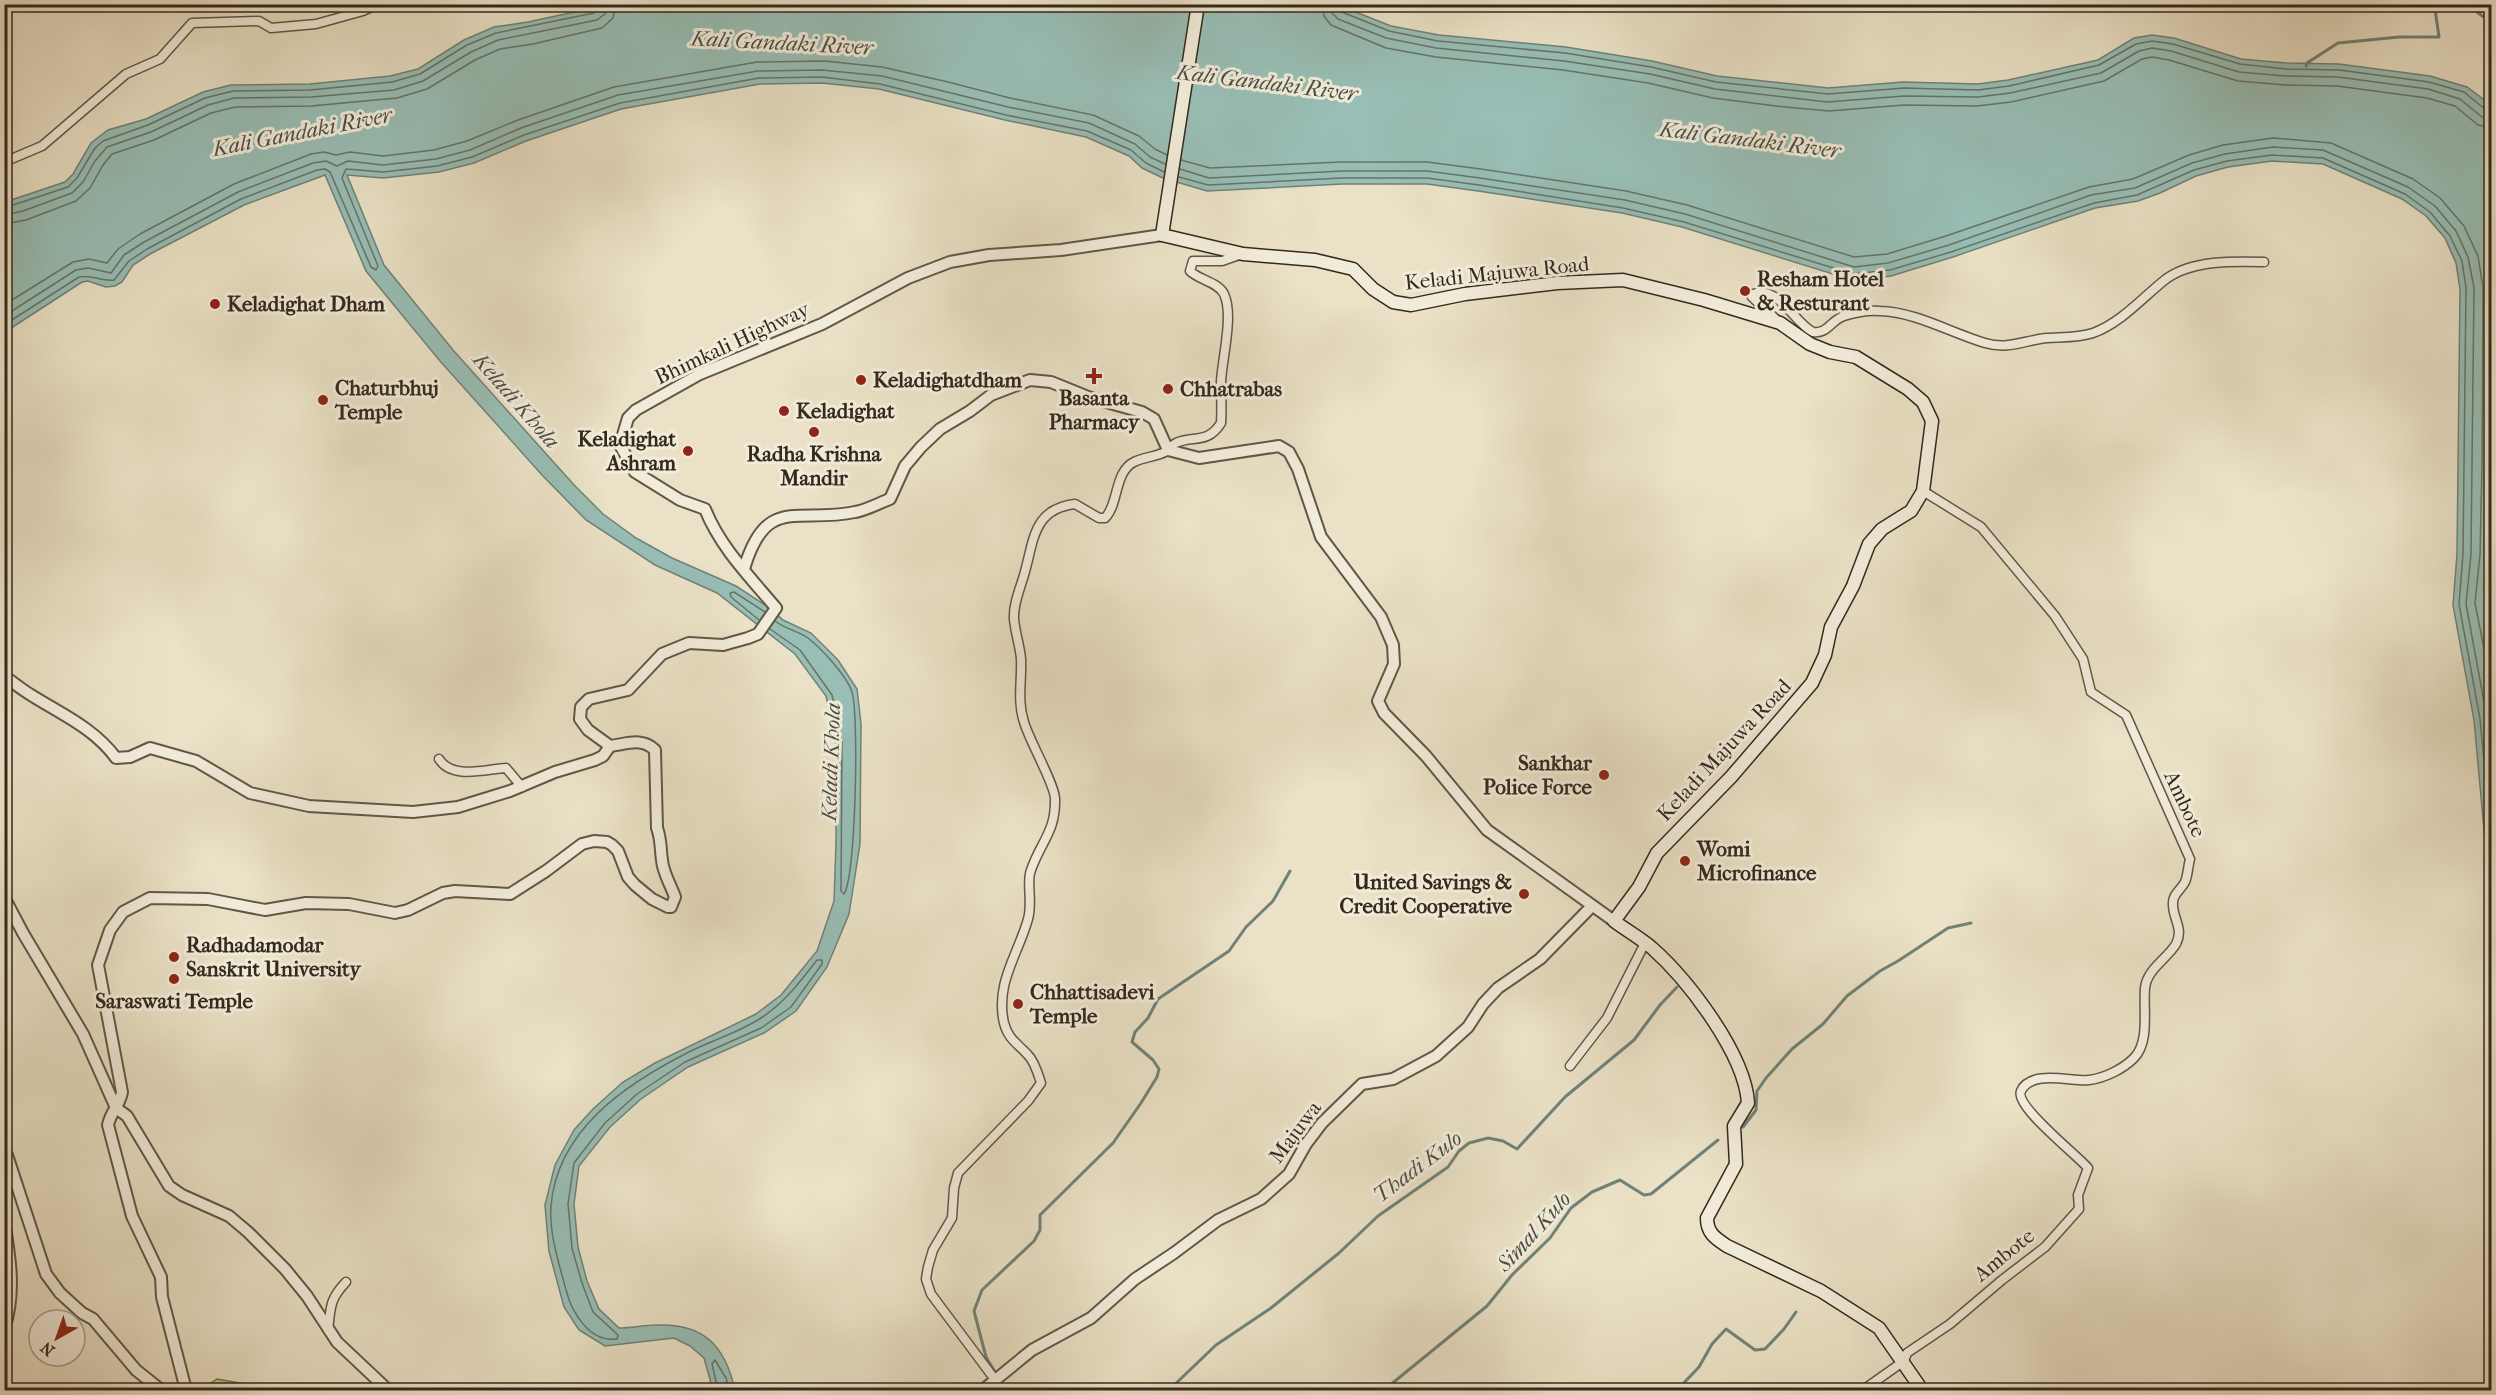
<svg xmlns="http://www.w3.org/2000/svg" width="2496" height="1395" viewBox="0 0 2496 1395" font-family="'IM FELL French Canon',serif">
<style>
.green{fill:#bec190;stroke:#787556;stroke-width:1.5}
.water{fill:#98beb5;stroke:#708278;stroke-width:1.5}
.lines{fill:none;stroke-linecap:round;stroke-linejoin:round}
.shore{stroke:#667469;stroke-width:1.5}
.stream{stroke:#708278;stroke-width:3}
.minor-casing{stroke:#615747;stroke-width:11}
.tertiary-casing{stroke:#615747;stroke-width:14}
.secondary-casing{stroke:#33291d;stroke-width:15}
.minor{stroke:#f1ecda;stroke-width:8}
.tertiary{stroke:#f1ecda;stroke-width:10}
.secondary{stroke:#f1ecda;stroke-width:12}
.poi-dot{fill:#8f2418;stroke:#f1ecda;stroke-width:2}
.labels{text-anchor:middle;stroke-width:6;stroke-linejoin:round;paint-order:stroke}
.street-label{font-size:21px;fill:#33291d;stroke:#f1ecda}
.poi-label{font-size:21px;font-weight:bold;fill:#33291d;stroke:#f1ecda;text-anchor:start}
.water-label{font-size:22px;font-style:italic;fill:#4c4e43;stroke:#f1ecda}
</style>
<rect width="100%" height="100%" fill="#eae1c6"/>
<filter id="stains"><feTurbulence type="fractalNoise" baseFrequency=".00333" numOctaves="4"/><feColorMatrix values="0 0 0 0 .2 0 0 0 0 .09 0 0 0 0 .02 0 0 0 .5 -.17"/></filter>
<radialGradient id="worn" r=".72"><stop offset=".6" stop-color="#630" stop-opacity="0"/><stop offset="1" stop-color="#630" stop-opacity=".3"/></radialGradient>
<polygon class="green" points="217,1379 245,1384 257,1390 201,1390"/>
<path class="water" d="M607,5H1338L1391,26L1439,35L1566,47L1652,61L1717,76L1828,88L1903,82L1978,84L2008,80L2098,60L2134,38L2152,35L2174,38L2241,59L2286,63L2339,64L2430,76L2467,87L2487,102L2492,109L2491,906L2474,720L2453,605L2457,554L2460,289L2456,263L2445,238L2426,216L2402,199L2323,164L2272,161L2228,167L2196,176L2160,193L2138,201L2095,208L1953,257L1891,276L1852,280L1682,227L1622,213L1478,191L1427,184H1342L1207,191L1163,178L1142,168L1129,156L1086,137L1005,120L879,89L822,83L760,84L621,109L526,141L474,163L439,172L383,178L347,175L384,265L453,350L575,486L603,514L636,538L672,558L736,586L771,609L783,620L811,633L838,660L857,689L861,724L860,844L849,914L827,967L796,1011L764,1033L688,1067L641,1099L610,1127L579,1166L574,1204L578,1247L587,1281L599,1309L619,1328C632,1328 644,1325 657,1325C704,1323 725,1346 735,1390H713L704,1358L690,1346L674,1338L605,1346L579,1330L564,1307L549,1251L545,1205L555,1165L574,1130L593,1109L623,1082L655,1063L756,1014L781,995L817,951L834,901L836,842V743L826,696L795,654L717,593L655,565L586,520L542,475L440,361L366,271L325,175L244,205L150,254L133,265L122,282L115,286L106,287L88,281L82,282L5,332V202L65,182L73,174L91,143L108,130L146,119L203,92L231,85L310,84L390,76L418,69L464,40L494,27L528,22Z"/>
<g class="lines">
<g class="shore">
<polyline points="1322,4 1324,16 1331,25 1386,48 1436,57 1563,70 1648,83 1713,98 1776,106 1829,111 1904,105 1977,106 2011,102 2104,81 2142,59 2152,57 2169,60 2238,81 2285,85 2337,86 2427,98 2455,106 2478,125 2492,128"/>
<polyline points="1331,4 1332,13 1338,19 1386,38 1436,48 1564,61 1650,74 1715,89 1827,102 1904,96 1978,97 2010,93 2101,73 2139,51 2152,48 2171,51 2239,72 2285,76 2338,77 2428,89 2460,99 2482,117 2492,119"/>
<polyline points="1338,4 1342,12 1389,31 1438,41 1565,53 1651,67 1716,82 1828,94 1904,88 1978,90 2009,86 2099,65 2136,44 2152,41 2173,44 2240,64 2286,69 2339,70 2429,82 2464,92 2486,110 2492,112"/>
<polyline points="1181,160 1210,168 1341,162 1427,162 1481,169 1626,191 1687,205 1854,257 1887,254 1946,236 2089,187 2133,179 2189,155 2223,145 2273,138 2331,143 2413,179 2440,198 2464,226 2478,256 2483,288 2482,465 2480,555 2475,603 2492,689"/>
<polyline points="1180,169 1209,178 1342,171 1427,171 1480,178 1625,200 1685,214 1854,267 1888,263 1949,245 2091,195 2135,188 2192,163 2225,154 2273,147 2323,150 2408,187 2435,206 2456,231 2468,257 2474,288 2471,554 2466,604 2487,718 2492,763"/>
<polyline points="1179,177 1208,185 1342,178 1427,178 1479,185 1623,208 1684,222 1853,274 1890,270 1951,252 2094,203 2137,195 2194,170 2227,161 2272,155 2323,158 2405,194 2430,212 2450,236 2462,261 2466,288 2463,554 2459,604 2480,719 2492,842"/>
<polyline points="4,208 68,187 77,178 95,148 103,141 148,125 205,98 233,91 310,90 392,82 420,74 467,45 496,33 594,13 598,10 599,4"/>
<polyline points="4,215 23,211 72,193 83,182 95,161 107,147 151,132 208,105 234,98 311,97 394,90 423,81 471,52 498,40 597,20 605,14 607,4"/>
<polyline points="4,224 26,220 76,201 90,188 103,165 112,154 154,140 211,113 235,107 311,106 397,98 427,89 475,60 500,49 533,44 602,28 613,18 616,4"/>
<polyline points="4,305 73,262 89,259 107,263 118,249 140,234 234,184 311,154 324,152 336,155 350,152 383,156 434,150 467,141 518,120 614,87 757,62 825,61 882,67 948,82 1010,98 1093,115 1139,136 1155,149 1167,155"/>
<polyline points="4,316 76,270 88,268 111,273 124,255 144,242 238,192 313,163 326,161 337,166 348,161 383,165 436,159 470,150 521,128 618,95 758,71 822,70 882,76 1008,107 1089,123 1135,144 1150,157 1165,164"/>
<path d="M4,325L79,277C92,274 101,282 114,280L129,261L147,249L241,199L317,170L325,169L330,172L371,267L376,270L378,266L342,178L346,169L383,172L437,166L472,157L524,135L620,103L759,78L822,77L880,84L1006,115L1087,131L1131,150L1146,163L1164,172"/>
<polyline points="759,620 731,597 730,593 734,592 765,612"/>
<path d="M770,629L800,650L832,695L842,743L841,891L844,894C856,877 859,714 852,692C847,676 821,648 808,638C798,631 785,629 775,621"/>
<path d="M817,960H822V964L791,1007L761,1028L685,1062L637,1094L605,1123L574,1163L568,1204L572,1248L582,1283L593,1312L618,1335L617,1339C590,1343 572,1313 566,1290C559,1263 549,1234 551,1206C557,1130 626,1084 687,1053C710,1041 738,1033 761,1018C784,1003 800,982 817,960Z"/>
<polyline points="718,1390 712,1364 715,1360 726,1378 729,1390"/>
</g>
<g class="stream">
<polyline points="2466,4 2492,23"/>
<polyline points="2306,66 2307,63 2338,43 2399,37 2439,37 2435,9 2446,4"/>
<polyline points="1743,1127 1756,1110 1757,1091 1766,1078 1792,1049 1823,1024 1847,996 1880,971 1898,961 1948,928 1971,923"/>
<polyline points="995,1372 986,1357 974,1311 982,1290 1034,1241 1040,1230 1040,1215 1113,1143 1141,1103 1157,1077 1159,1069 1153,1060 1132,1042 1135,1032 1148,1018 1158,999 1229,951 1246,927 1273,901 1290,871"/>
<polyline points="1169,1390 1216,1345 1271,1308 1339,1253 1378,1216 1448,1167 1459,1151 1469,1143 1488,1138 1503,1141 1517,1149 1565,1097 1634,1040 1660,1005 1677,987"/>
<polyline points="1384,1390 1487,1306 1512,1275 1550,1238 1571,1208 1592,1192 1620,1180 1644,1195 1651,1194 1718,1140"/>
<polyline points="1677,1390 1699,1367 1712,1344 1726,1329 1755,1350 1765,1349 1784,1329 1796,1312"/>
</g>
<defs>
<g id="minor">
<polyline points="4,162 42,146 126,74 160,59 192,23 259,21 271,28 316,24 363,11 378,4"/>
<path d="M1778,321L1752,297L1753,294C1778,284 1795,324 1813,332C1828,334 1831,320 1844,316C1854,313 1870,310 1880,311C1916,312 1951,333 1985,343C2009,350 2025,340 2047,338C2062,337 2078,338 2093,333C2121,323 2143,297 2166,279C2192,260 2233,261 2264,262"/>
<path d="M439,759C452,780 486,769 506,768L522,787"/>
<polyline points="1570,1066 1607,1018 1645,943"/>
<path d="M328,1330C331,1307 329,1300 346,1282"/>
<path d="M999,1390L996,1381L931,1294L926,1279L928,1267L933,1250L952,1218L954,1188L958,1173L1028,1101L1041,1083C1038,1074 1035,1062 1028,1055C1018,1044 1008,1039 1004,1023C995,983 1018,955 1028,919C1033,902 1026,882 1031,870C1041,841 1056,832 1055,798C1054,783 1029,740 1024,722C1017,701 1022,681 1021,659C1020,646 1015,632 1014,619C1013,604 1020,589 1024,575C1034,542 1032,509 1075,504L1099,518H1105C1119,504 1114,472 1134,462C1144,457 1155,457 1165,452C1169,449 1172,445 1176,443C1193,435 1207,445 1221,423C1222,409 1221,396 1221,382C1222,359 1234,315 1224,294C1218,282 1199,280 1190,271L1193,261H1222L1242,254"/>
<path d="M1863,1390L1904,1361L1907,1353L1950,1324L2002,1280L2045,1247L2079,1209L2078,1195L2088,1168C2077,1155 2014,1106 2021,1091C2031,1069 2072,1082 2089,1080C2105,1078 2123,1069 2134,1058C2150,1042 2143,1009 2145,988C2147,969 2167,959 2176,944C2184,929 2173,919 2173,905C2172,894 2181,890 2185,882C2188,875 2188,866 2190,859L2126,715L2091,692L2083,659L2055,616L1981,527L1923,491"/>
</g>
<g id="tertiary">
<path d="M744,569C766,494 798,524 855,512C867,510 879,503 890,499L905,466L921,447L940,429L970,411L991,395L1030,380L1051,382L1088,397L1142,412L1154,419L1168,450L1199,458L1279,446L1289,452L1298,469L1321,537L1381,617L1393,645L1394,664L1378,701L1384,713L1426,756L1487,830L1614,921"/>
<path d="M4,676C13,682 21,689 31,695C61,714 94,728 116,758L130,757L150,748L196,761L250,793L309,806L413,812L458,807L510,791L555,772L595,760L603,756L610,746"/>
<polyline points="4,897 23,933 83,1034 116,1108 127,1116 169,1186 182,1195 229,1216 248,1232 285,1269 307,1296 337,1342 388,1390"/>
<polyline points="4,1153 7,1155 46,1274 60,1293 82,1313 93,1319 136,1370 161,1390"/>
<path d="M4,1221C10,1257 16,1294 4,1329"/>
<polyline points="4,1380 8,1390"/>
<path d="M186,1390L162,1297L161,1277L132,1216L108,1125C111,1111 120,1105 122,1092L98,965L110,930L123,912L150,898L208,899L265,910L306,903L349,904L395,913L408,910L443,893L455,891L510,894L546,871L582,844L594,841L607,842L612,845L618,851L628,877L635,885L652,899L668,907H671L675,897C671,886 666,878 663,866C660,853 662,841 657,828L655,750C642,737 627,744 610,746L588,730L580,719L581,707L589,699L628,690L662,654L689,643L723,645L748,638L758,634L776,608C750,577 720,547 705,509L680,500L635,472L620,445L628,418L636,410L700,374L822,324L908,278L950,262L989,255L1061,250L1162,235"/>
<polyline points="983,1390 1032,1350 1091,1318 1135,1279 1174,1253 1218,1220 1261,1199 1289,1174 1306,1144 1322,1123 1362,1084 1393,1079 1436,1056 1468,1027 1483,1004 1498,988 1540,959 1592,906"/>
</g>
<path id="secondary" d="M1198,4L1162,235L1243,254L1315,260L1353,269L1373,289L1393,302L1411,305L1465,294L1557,283L1623,280L1704,300L1780,323L1810,344L1830,352L1856,357L1908,389L1923,402L1932,421L1923,491L1911,511L1882,529L1869,544L1853,586L1831,627L1825,655L1812,683L1731,777L1657,853L1639,887L1614,921C1626,930 1640,938 1652,948C1688,980 1745,1054 1748,1103L1734,1126L1736,1164L1707,1218C1707,1233 1715,1238 1727,1246L1821,1291L1879,1328L1922,1390"/>
</defs>
<use href="#minor" class="minor-casing"/>
<use href="#tertiary" class="tertiary-casing"/>
<use href="#secondary" class="secondary-casing"/>
<use href="#minor" class="minor"/>
<use href="#tertiary" class="tertiary"/>
<use href="#secondary" class="secondary"/>
</g>
<g class="poi-dot">
<circle cx="1745" cy="291" r="6"/>
<circle cx="215" cy="304" r="6"/>
<path d="M1091 367h6v6h6v6h-6v6h-6v-6h-6v-6h6z"/>
<circle cx="861" cy="380" r="6"/>
<circle cx="1168" cy="389" r="6"/>
<circle cx="323" cy="400" r="6"/>
<circle cx="784" cy="411" r="6"/>
<circle cx="814" cy="432" r="6"/>
<circle cx="688" cy="451" r="6"/>
<circle cx="1604" cy="775" r="6"/>
<circle cx="1685" cy="861" r="6"/>
<circle cx="1524" cy="894" r="6"/>
<circle cx="174" cy="957" r="6"/>
<circle cx="174" cy="979" r="6"/>
<circle cx="1018" cy="1004" r="6"/>
</g>
<g class="labels">
<g class="street-label">
<text transform="translate(1497 273) rotate(-6)" y="7">Keladi Majuwa Road</text>
<text transform="translate(732 343) rotate(-25)" y="7">Bhimkali Highway</text>
<text transform="translate(1724 750) rotate(-47)" y="7">Keladi Majuwa Road</text>
<text transform="translate(2185 804) rotate(65)" y="7">Ambote</text>
<text transform="translate(1295 1132) rotate(-53)" y="7">Majuwa</text>
<text transform="translate(2004 1255) rotate(-39)" y="7">Ambote</text>
</g>
<g class="poi-label">
<text x="1757" y="286">Resham Hotel<tspan x="1757" dy="24">&amp; Resturant</tspan></text>
<text x="227" y="311">Keladighat Dham</text>
<text x="873" y="387">Keladighatdham</text>
<text x="335" y="395">Chaturbhuj<tspan x="335" dy="24">Temple</tspan></text>
<text x="1180" y="396">Chhatrabas</text>
<text x="1094" y="405" text-anchor="middle">Basanta<tspan x="1094" dy="24">Pharmacy</tspan></text>
<text x="796" y="418">Keladighat</text>
<text x="676" y="446" text-anchor="end">Keladighat<tspan x="676" dy="24">Ashram</tspan></text>
<text x="814" y="461" text-anchor="middle">Radha Krishna<tspan x="814" dy="24">Mandir</tspan></text>
<text x="1592" y="770" text-anchor="end">Sankhar<tspan x="1592" dy="24">Police Force</tspan></text>
<text x="1697" y="856">Womi<tspan x="1697" dy="24">Microfinance</tspan></text>
<text x="1512" y="889" text-anchor="end">United Savings &amp;<tspan x="1512" dy="24">Credit Cooperative</tspan></text>
<text x="186" y="952">Radhadamodar<tspan x="186" dy="24">Sanskrit University</tspan></text>
<text x="1030" y="999">Chhattisadevi<tspan x="1030" dy="24">Temple</tspan></text>
<text x="174" y="1008" text-anchor="middle">Saraswati Temple</text>
</g>
<g class="water-label">
<text transform="translate(782 42) rotate(3)" y="8">Kali Gandaki River</text>
<text transform="translate(1267 82) rotate(7)" y="8">Kali Gandaki River</text>
<text transform="translate(302 131) rotate(-11)" y="8">Kali Gandaki River</text>
<text transform="translate(1750 139) rotate(7)" y="8">Kali Gandaki River</text>
<text transform="translate(517 400) rotate(49)" y="8">Keladi Khola</text>
<text transform="translate(830 762) rotate(-88)" y="8">Keladi Khola</text>
<text transform="translate(1417 1166) rotate(-37)" y="8">Thadi Kulo</text>
<text transform="translate(1533 1231) rotate(-48)" y="8">Simal Kulo</text>
</g>
</g>
<rect width="2496" height="1395" fill="none" stroke="#eae1c6" stroke-width="24"/>
<rect x="6" y="6" width="2484" height="1383" fill="none" stroke="#33291d" stroke-width="3"/>
<rect x="12" y="12" width="2472" height="1371" fill="none" stroke="#33291d" stroke-width="1.5"/>
<g transform="translate(57 1338) rotate(220)"><circle r="28" fill="#f1ecda" stroke="#a59e8e" stroke-width="1.5"/>
<path d="M0-4.5L10 22L0 15L-10 22Z" fill="#8f2418"/>
<text y="-9" font-size="16" font-weight="bold" text-anchor="middle" fill="#33291d">N</text>
</g>
<rect width="100%" height="100%" filter="url(#stains)"/>
<rect width="100%" height="100%" fill="url(#worn)"/>
</svg>
